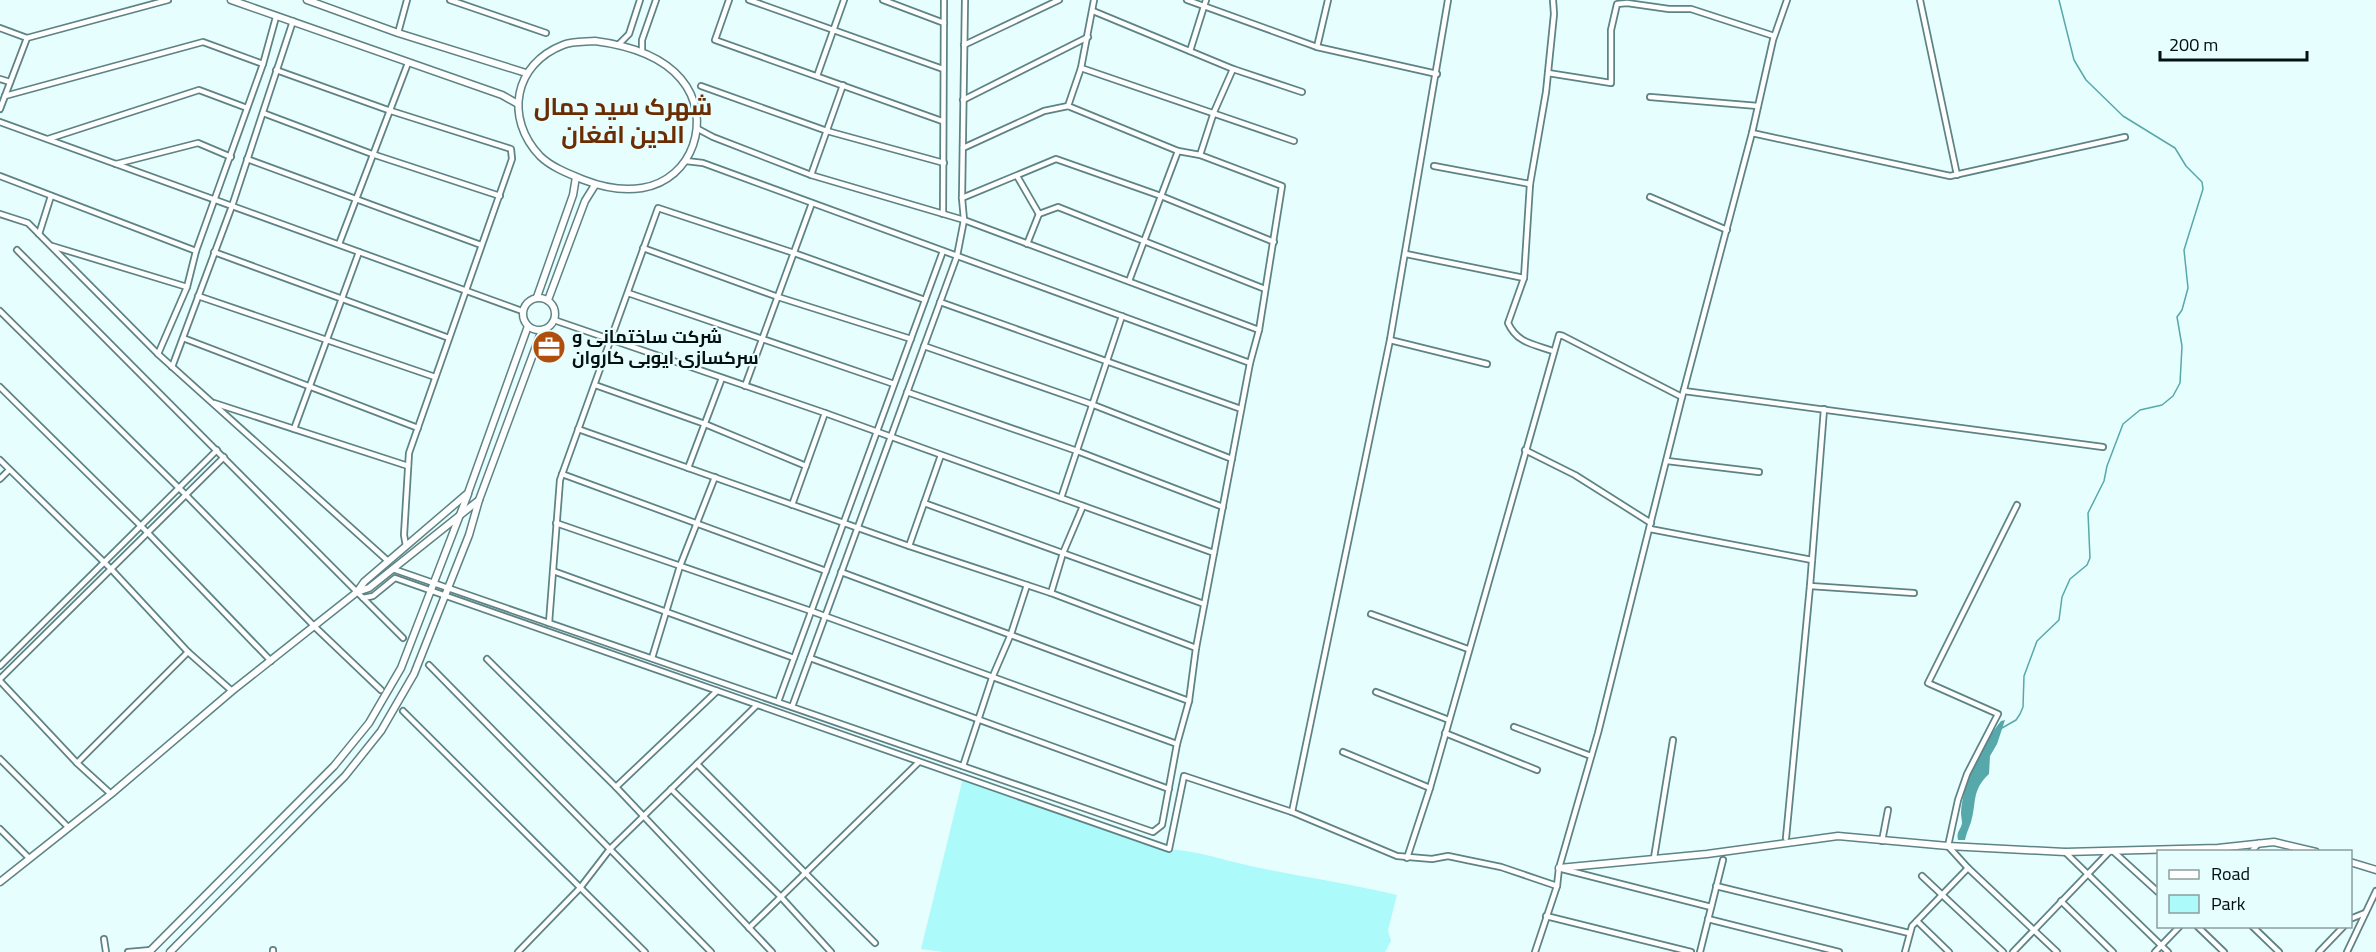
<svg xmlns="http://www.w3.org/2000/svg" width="2376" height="952" viewBox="0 0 2376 952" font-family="Georgia,Cairo,serif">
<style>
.green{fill:#adfafb}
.water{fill:#57a8aa}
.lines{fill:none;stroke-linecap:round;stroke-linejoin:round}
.stream{stroke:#57a8aa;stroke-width:1.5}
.street-casing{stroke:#5e8384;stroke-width:8}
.secondary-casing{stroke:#5e8384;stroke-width:9}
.street{stroke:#fff;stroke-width:4.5}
.secondary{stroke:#fff;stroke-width:6}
.labels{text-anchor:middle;stroke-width:4.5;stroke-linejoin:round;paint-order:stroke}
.poi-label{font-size:18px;font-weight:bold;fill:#041111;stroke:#e7feff;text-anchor:start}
.district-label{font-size:24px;font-weight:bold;fill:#6a2d03;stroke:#e7feff}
</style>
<rect width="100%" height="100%" fill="#e7feff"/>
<path class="green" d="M963,778L1169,849C1200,851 1229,862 1260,868C1305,877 1351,884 1397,895L1388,930L1391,941L1385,952H943L921,949Z"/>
<path class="water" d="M2005,720L1997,744L1990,756L1989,774C1971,791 1977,802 1971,822C1969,828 1966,834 1965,840H1958C1956,831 1961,830 1962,823C1962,820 1961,816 1961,813C1962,784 1983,743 2001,721Z"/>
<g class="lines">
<polyline class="stream" points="2002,728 2016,720 2020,714 2023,707 2024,676 2037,641 2059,620 2062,597 2070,579 2087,565 2090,558 2088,513 2104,481 2107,466 2123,424 2140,410 2162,405 2173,396 2180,383 2182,346 2177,317 2182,310 2188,288 2184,250 2203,189 2202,182 2186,166 2175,148 2123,116 2086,80 2074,60 2059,0"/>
<defs>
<g id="street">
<polyline points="450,0 546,33"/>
<polyline points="729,0 715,40 942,121"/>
<polyline points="749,0 943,69"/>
<polyline points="883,0 944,23"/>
<polyline points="1187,0 1317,47 1437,74"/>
<path d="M1553,0L1554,14L1546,92L1530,184L1524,278L1508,323C1517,343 1533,344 1553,351"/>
<polyline points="1920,0 1957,175"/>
<polyline points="1093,11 1233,69 1302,92"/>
<polyline points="0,28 27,38 168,0"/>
<polyline points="398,33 407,0"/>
<polyline points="619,44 629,34 640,0"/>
<polyline points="964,45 1059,0"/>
<polyline points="1317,47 1328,0"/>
<polyline points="1190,51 1206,0"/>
<polyline points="642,52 642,40 656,0"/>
<polyline points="1081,68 1294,141"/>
<polyline points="276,70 388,110 511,149 512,159 409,453 404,535 406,546"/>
<polyline points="1548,73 1611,83 1611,30 1617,4 1627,3 1669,9 1691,9 1774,36"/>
<polyline points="817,76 844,0"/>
<polyline points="0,79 10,82"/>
<polyline points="701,86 827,131 944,163"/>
<polyline points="5,96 203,42 263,64"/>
<polyline points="1650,97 1758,106"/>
<polyline points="963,100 1088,37"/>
<polyline points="1068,106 1081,68 1094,0"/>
<polyline points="0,109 27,38"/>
<polyline points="263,113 372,154 500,196"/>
<polyline points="0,122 522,311"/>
<polyline points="698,129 713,137 811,175 964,220 1259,330"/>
<polyline points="1752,133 1950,176 2125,137"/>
<polyline points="48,139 199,90 247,108"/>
<polyline points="963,148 1044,111 1068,106 1178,151"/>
<polyline points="247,159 481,245"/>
<polyline points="686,161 703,163 1250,363"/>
<polyline points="116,164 198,143 231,157"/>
<polyline points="1434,166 1530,184"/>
<polyline points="811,175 843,85"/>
<polyline points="0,176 196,251"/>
<polyline points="1017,176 1039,214"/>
<polyline points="1650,197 1727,230"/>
<polyline points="962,198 1056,159 1161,196 1274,242"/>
<polyline points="0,214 28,223 158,354 388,561"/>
<polyline points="943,214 944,0"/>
<polyline points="39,234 51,196"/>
<polyline points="339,244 408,63"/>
<polyline points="1027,244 1039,214 1058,207 1265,289"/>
<polyline points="52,246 187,287"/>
<polyline points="643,248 778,297 911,339"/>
<polyline points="17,250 363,598 373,596 395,578 1169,849 1184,776 1292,812 1397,856 1432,859 1448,856 1467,860 1501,867 1557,886"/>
<polyline points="214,252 449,338"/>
<polyline points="1406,254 1524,278"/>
<polyline points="1129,281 1178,151 1200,155 1214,112 1233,69"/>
<polyline points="628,293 894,384"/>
<polyline points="198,296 435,377"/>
<polyline points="940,302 1241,409"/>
<polyline points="0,311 186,495 315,627 381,690"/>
<polyline points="554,320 825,413 1214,553"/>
<polyline points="183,338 418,428"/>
<polyline points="1390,340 1487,364"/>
<polyline points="924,346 1091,404 1232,459"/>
<polyline points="158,354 187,287 196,251 263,64 276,17"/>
<polyline points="172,367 232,206 293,21"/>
<polyline points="595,385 705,424 806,466"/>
<polyline points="745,386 812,203"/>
<polyline points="0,387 147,532 271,661"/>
<polyline points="1684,391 2103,447"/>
<polyline points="907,392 1077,451 1223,507"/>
<polyline points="214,403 408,466"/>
<polyline points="294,429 359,252"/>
<polyline points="578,429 909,546 1051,593 1196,648"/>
<polyline points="1525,450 1575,475 1651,523"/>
<polyline points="0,460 111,569 188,652 232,691"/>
<polyline points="1667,461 1759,472"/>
<polyline points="688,468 722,378"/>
<polyline points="562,474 826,571"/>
<polyline points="0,479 9,470"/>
<polyline points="1061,498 1122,316"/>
<polyline points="924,503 1204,604"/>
<polyline points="792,505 825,413"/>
<polyline points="2017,505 1928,683 1998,714 1967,774 1958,800 1948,846 1968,868 2057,952"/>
<polyline points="556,523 811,611 1177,744"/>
<polyline points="1650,529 1812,560"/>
<polyline points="909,546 941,455"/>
<polyline points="393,569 1153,832 1162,825 1177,744 1189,701 1196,648 1250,363 1259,330 1282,186 1200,155"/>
<polyline points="553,571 794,658"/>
<polyline points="841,572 1189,701"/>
<polyline points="1810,586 1914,593"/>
<polyline points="1051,593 1063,553 1083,506"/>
<polyline points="363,598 403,638"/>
<polyline points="1371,614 1468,649"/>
<polyline points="549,623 560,480 658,208 794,253 925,300"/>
<polyline points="652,658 680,566 715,477"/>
<polyline points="810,658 1169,789"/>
<polyline points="487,659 616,787 772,952"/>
<polyline points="429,665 711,952"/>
<polyline points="0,666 217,450"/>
<polyline points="0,679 224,457"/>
<polyline points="0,681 77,763 111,794"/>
<polyline points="1376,692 1449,720"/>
<polyline points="778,702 943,251"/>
<polyline points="792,707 957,256 964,220 962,198 965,0"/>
<polyline points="403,711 645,952"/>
<polyline points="1514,727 1591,756"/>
<polyline points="1445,733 1537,770"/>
<polyline points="1343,752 1430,788"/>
<polyline points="0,759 68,827"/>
<polyline points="77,763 188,652"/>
<polyline points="697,764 875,943"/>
<polyline points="963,766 992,678 1011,634 1027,585"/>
<polyline points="616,787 717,691"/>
<polyline points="671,789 780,896 831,952"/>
<polyline points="1292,812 1390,340 1448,0"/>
<polyline points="0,829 28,857"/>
<polyline points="1786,838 1810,586 1824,409"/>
<polyline points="1882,841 1888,810"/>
<polyline points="2065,852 2168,952"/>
<polyline points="2114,852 2158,892"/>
<polyline points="2251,852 2259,843"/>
<polyline points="1407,858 1430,788 1559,335 1563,336 1682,397"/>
<polyline points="1654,858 1673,740"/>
<polyline points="1562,869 1711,907"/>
<polyline points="1922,876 2003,952"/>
<polyline points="1716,886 1909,933"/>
<polyline points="2061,901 2113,952"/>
<polyline points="1546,916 1691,952"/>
<polyline points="1708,919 1839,952"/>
<polyline points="2350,919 2365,913"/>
<polyline points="1917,921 1949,952"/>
<polyline points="2197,926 2224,952"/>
<polyline points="2252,926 2279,952"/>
<polyline points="749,928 919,762"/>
<polyline points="104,939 106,952"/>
<polyline points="128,952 151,950"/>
<polyline points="273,952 273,950"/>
<polyline points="518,952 580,888 610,849 757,705"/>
<polyline points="1535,952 1557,886 1559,868 1598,733 1682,397 1752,133 1773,40 1787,0"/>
<polyline points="1700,952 1723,860"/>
<polyline points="1905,952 1912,926 1968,868"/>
<polyline points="2013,952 2109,852"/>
<polyline points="2155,952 2180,926"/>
<polyline points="2319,952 2344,926"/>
<polyline points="2347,952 2376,891"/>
</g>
<g id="secondary">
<polyline points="231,0 502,95 518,104"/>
<polyline points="307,0 398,33 526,73"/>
<path d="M595,41C626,45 660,54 681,79C714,118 693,180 642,188C622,191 602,187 584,180C569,174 551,167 540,156C504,118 514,64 563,45C573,41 585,42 595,41Z"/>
<polyline points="537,297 573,195 576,177"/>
<circle cx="539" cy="314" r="16"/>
<polyline points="548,300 585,201 595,185"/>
<polyline points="357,592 369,588 479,500 542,330"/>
<polyline points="2350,862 2376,870"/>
<polyline points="1559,868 1707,854 1838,836 1948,846 2065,852 2218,848 2274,842 2316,852"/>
<polyline points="0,882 111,794 232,691 357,592 364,582 468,493 528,326"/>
<polyline points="149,952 334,766 369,723 401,668 468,494"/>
<polyline points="170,952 345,776 381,731 414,674 469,535 479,500"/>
</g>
</defs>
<use href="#street" class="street-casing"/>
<use href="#secondary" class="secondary-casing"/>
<use href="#street" class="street"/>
<use href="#secondary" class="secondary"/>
</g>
<defs>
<symbol id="office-disc" viewBox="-11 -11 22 22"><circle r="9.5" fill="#b04f0b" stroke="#e7feff"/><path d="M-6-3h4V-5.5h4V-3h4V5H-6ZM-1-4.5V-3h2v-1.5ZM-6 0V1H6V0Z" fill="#fff"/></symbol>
</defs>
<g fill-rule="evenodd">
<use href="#office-disc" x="530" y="328" width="38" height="38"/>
</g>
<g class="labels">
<g class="poi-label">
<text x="572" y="343">شرکت ساختمانی و<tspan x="572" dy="21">سرکسازی ایوبی کاروان</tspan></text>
</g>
<g class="district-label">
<text x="623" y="115">شهرک سید جمال<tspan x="623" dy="28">الدین افغان</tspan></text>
</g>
</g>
<rect x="2157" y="850" width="195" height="78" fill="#e7feff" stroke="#8c9fa0" stroke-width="1.5"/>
<rect x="2169" y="870" width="30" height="9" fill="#ffffff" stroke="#8c9fa0" stroke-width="1.5"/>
<text x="2211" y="880" font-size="18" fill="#041111">Road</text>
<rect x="2169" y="895" width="30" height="18" fill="#adfafb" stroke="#8c9fa0" stroke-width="1.5"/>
<text x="2211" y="910" font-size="18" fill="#041111">Park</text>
<path d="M2160 51v9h147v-9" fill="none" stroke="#041111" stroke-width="3"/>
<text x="2169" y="51" font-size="18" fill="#041111" stroke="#e7feff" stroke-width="4.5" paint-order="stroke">200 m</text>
</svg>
